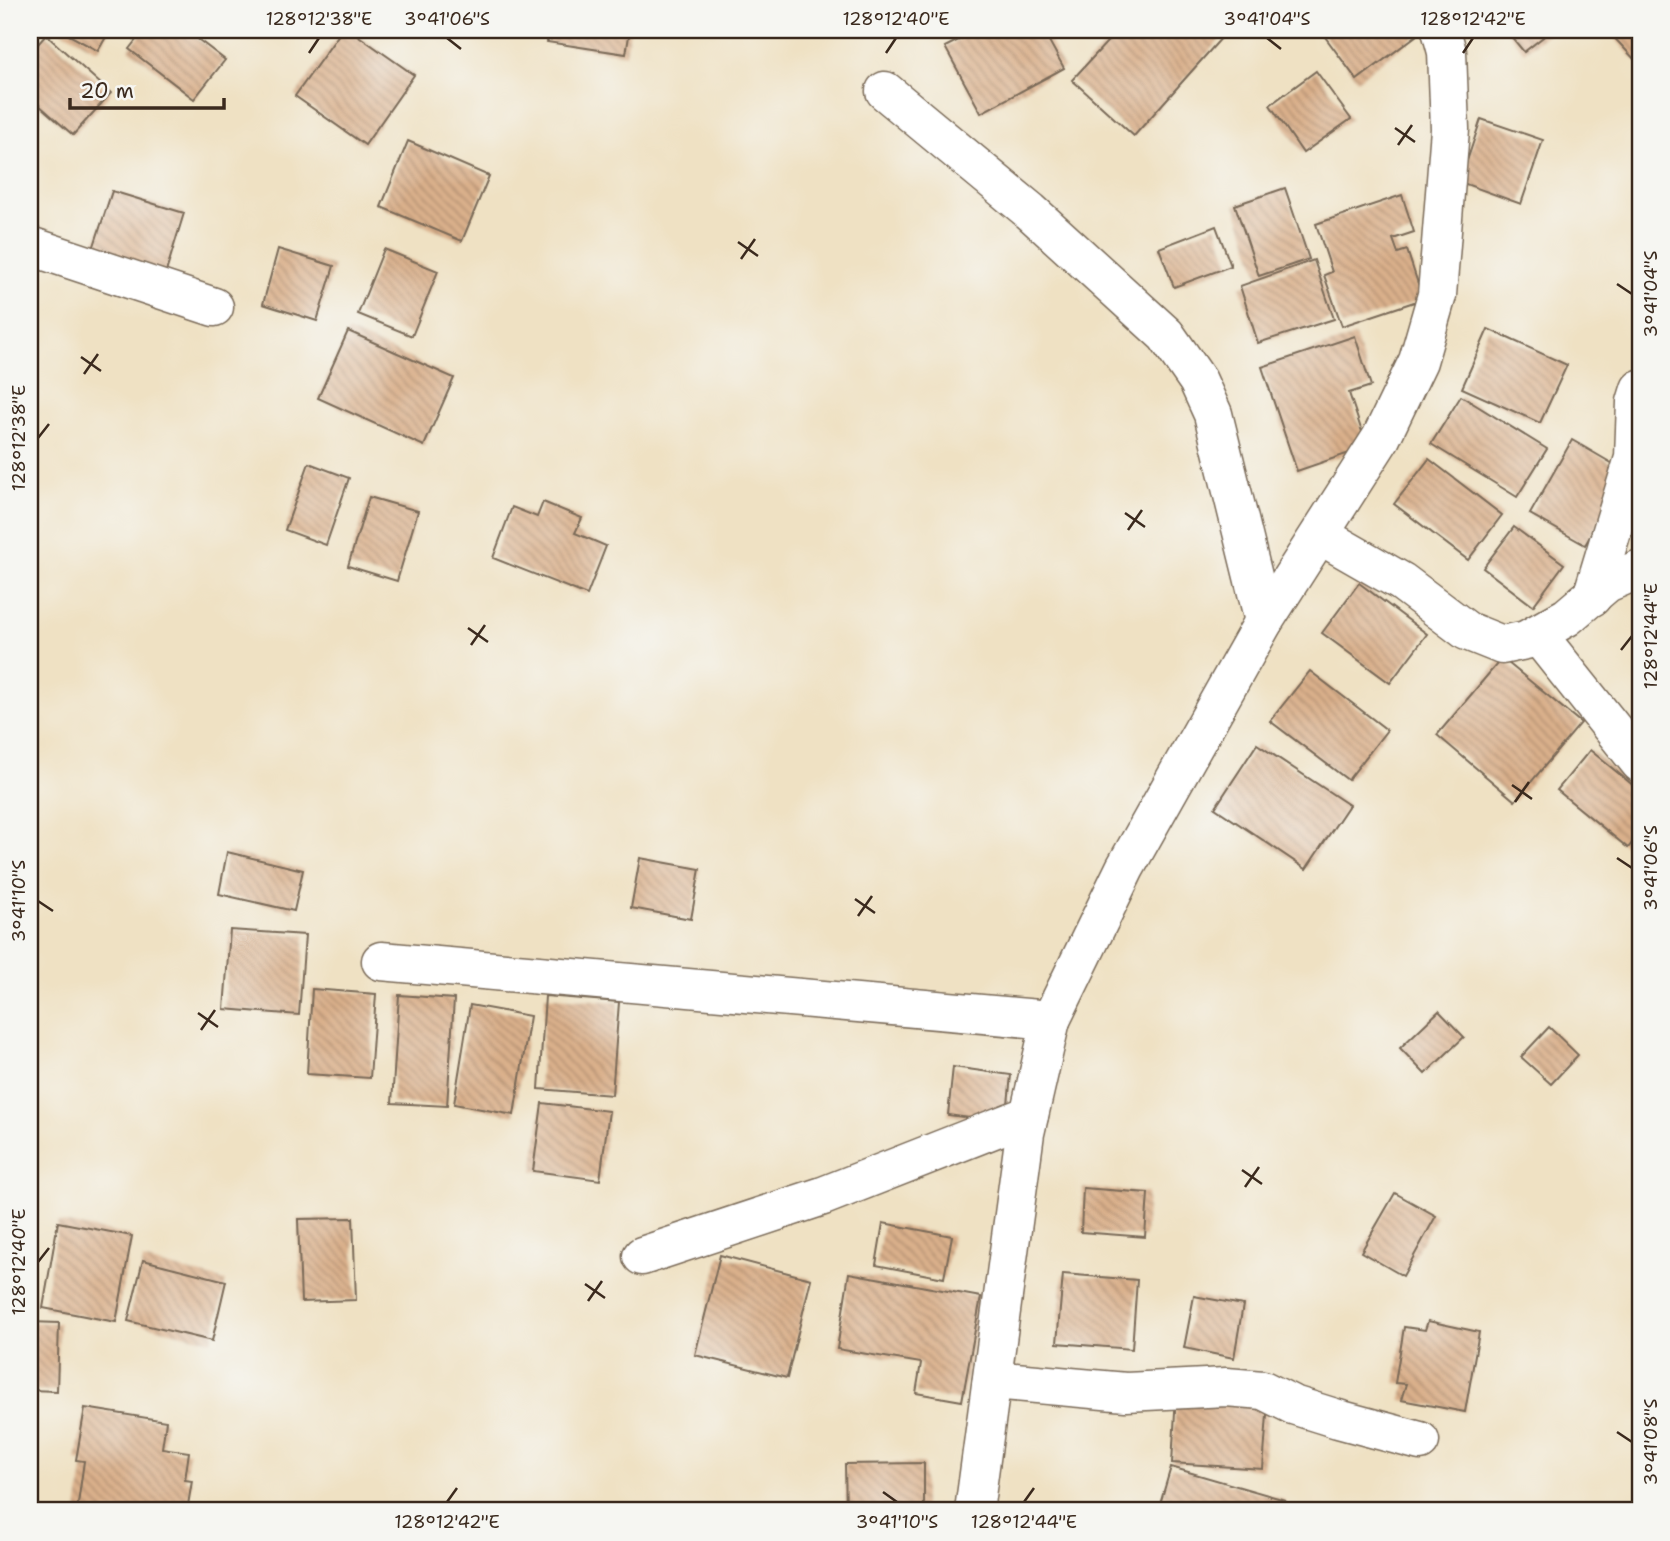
<svg xmlns="http://www.w3.org/2000/svg" width="1670" height="1541" viewBox="0 0 1670 1541" font-family="'Shantell Sans',sans-serif">
<style>
.building{fill:url(#building-back-hatch)}
.lines{fill:none;stroke-linecap:round;stroke-linejoin:round}
.street-casing{stroke:#7a6a58;stroke-width:41}
.street{stroke:#fff;stroke-width:38}
.ticks{fill:none;stroke:#3b2a1e;stroke-width:2.5}
.neatline{fill:none;stroke:#3b2a1e;stroke-width:2.5}
.ticks-label{font-size:18px;text-anchor:middle;fill:#3b2a1e}
</style>
<defs>
<pattern id="building-back-hatch" width="6" height="6" patternUnits="userSpaceOnUse" patternTransform="scale(1.75)"><rect width="6" height="6" fill="#dab08b"/><path d="M-1 5l2 2M0 0l6 6M5-1l2 2" fill="none" stroke="#b28f71"/></pattern>
</defs>
<rect width="100%" height="100%" fill="#f6f6f2"/>
<filter id="ink" filterUnits="userSpaceOnUse"><feTurbulence type="fractalNoise" baseFrequency=".0143" numOctaves="2"/><feDisplacementMap in="SourceGraphic" scale="14" xChannelSelector="R" yChannelSelector="G"/><feConvolveMatrix kernelMatrix="1 2 1 2 8 2 1 2 1" color-interpolation-filters="sRGB"/></filter>
<filter id="wash" filterUnits="userSpaceOnUse"><feTurbulence type="fractalNoise" baseFrequency=".00686" numOctaves="4" result="noise"/><feDisplacementMap in="SourceGraphic" scale="28" xChannelSelector="R" yChannelSelector="G"/><feGaussianBlur stdDeviation="1.57" result="paint"/><feColorMatrix in="noise" values="0 0 0 0 0 0 0 0 0 0 0 0 0 0 0 0 0 1.4 0 .05"/><feComposite in="paint" operator="in"/></filter>
<g filter="url(#wash)">
<rect width="100%" height="100%" fill="#efe1c3"/>
<g id="blocks">
<g class="building">
<polygon points="60,30 110,30 98,51"/>
<polygon points="144,30 186,30 225,60 194,99 129,49"/>
<polygon points="342,30 350,30 414,75 365,145 295,96"/>
<polygon points="549,30 630,30 626,54 547,42"/>
<polygon points="978,30 1043,30 1064,68 981,113 945,47"/>
<polygon points="1118,30 1216,30 1223,36 1134,136 1072,80"/>
<polygon points="1320,30 1413,30 1417,35 1357,80"/>
<polygon points="1506,30 1552,30 1524,52"/>
<polygon points="1607,30 1640,30 1640,59 1637,62"/>
<polygon points="46,35 111,93 73,135 30,97 30,53"/>
<polygon points="1316,71 1351,119 1303,153 1270,105"/>
<polygon points="1481,119 1543,140 1521,204 1460,182"/>
<polygon points="408,141 489,176 462,241 381,207"/>
<polygon points="1285,188 1309,259 1259,276 1235,205"/>
<polygon points="112,191 184,213 166,272 93,249"/>
<polygon points="1402,195 1414,232 1393,239 1398,253 1407,250 1423,299 1342,326 1324,275 1332,272 1316,224"/>
<polygon points="1216,226 1231,266 1174,287 1159,248"/>
<polygon points="278,249 334,266 317,321 263,304"/>
<polygon points="384,249 438,271 412,336 358,314"/>
<polygon points="1314,260 1334,319 1258,343 1240,286"/>
<polygon points="1488,329 1567,365 1540,423 1462,388"/>
<polygon points="348,331 454,378 424,446 318,398"/>
<polygon points="1355,336 1371,386 1349,393 1367,447 1297,471 1262,367"/>
<polygon points="1461,396 1547,449 1517,497 1431,444"/>
<polygon points="1572,440 1627,472 1585,545 1530,514"/>
<polygon points="1429,459 1502,515 1468,560 1394,504"/>
<polygon points="309,463 349,478 326,545 285,530"/>
<polygon points="369,497 418,511 397,581 348,566"/>
<polygon points="543,502 582,518 575,533 606,546 587,595 493,558 512,507 537,517"/>
<polygon points="1514,527 1564,564 1533,606 1483,568"/>
<polygon points="1359,583 1427,634 1390,683 1322,633"/>
<polygon points="1502,658 1581,723 1515,801 1437,735"/>
<polygon points="1310,671 1387,730 1348,780 1270,721"/>
<polygon points="1257,744 1349,805 1306,869 1215,808"/>
<polygon points="1590,750 1640,791 1640,833 1628,848 1557,790"/>
<polygon points="227,852 303,870 294,911 219,894"/>
<polygon points="640,858 700,869 691,919 631,908"/>
<polygon points="230,930 305,935 299,1015 224,1009"/>
<polygon points="312,989 376,994 370,1078 307,1074"/>
<polygon points="399,995 454,999 447,1106 392,1103"/>
<polygon points="545,996 619,1002 612,1095 539,1089"/>
<polygon points="470,1005 530,1016 514,1115 454,1104"/>
<polygon points="1439,1011 1464,1037 1425,1074 1400,1048"/>
<polygon points="1549,1027 1578,1055 1551,1084 1521,1057"/>
<polygon points="953,1067 1011,1075 1006,1123 948,1115"/>
<polygon points="542,1103 609,1111 600,1180 533,1171"/>
<polygon points="1083,1188 1148,1193 1145,1237 1081,1232"/>
<polygon points="1395,1193 1436,1216 1403,1276 1361,1252"/>
<polygon points="353,1218 356,1300 301,1302 298,1219"/>
<polygon points="58,1222 132,1236 116,1322 43,1308"/>
<polygon points="883,1223 952,1236 944,1278 876,1265"/>
<polygon points="720,1255 811,1279 787,1378 695,1355"/>
<polygon points="143,1260 226,1281 212,1341 128,1321"/>
<polygon points="849,1273 981,1297 962,1401 916,1393 921,1363 837,1349"/>
<polygon points="1063,1274 1137,1280 1132,1349 1057,1343"/>
<polygon points="1194,1296 1243,1305 1234,1358 1184,1348"/>
<polygon points="1428,1321 1479,1332 1465,1412 1401,1400 1406,1384 1395,1383 1404,1327 1425,1330"/>
<polygon points="30,1322 59,1323 57,1391 30,1390"/>
<polygon points="1176,1395 1268,1401 1263,1469 1172,1463"/>
<polygon points="85,1408 166,1421 162,1448 189,1452 185,1480 192,1481 187,1511 77,1511 84,1461 76,1460"/>
<polygon points="924,1463 924,1511 846,1511 845,1464"/>
<polygon points="1171,1467 1285,1500 1281,1511 1158,1511"/>
</g>
</g>
</g>
<g filter="url(#ink)">
<use href="#blocks" fill-opacity="0" stroke="#7a6a58" stroke-width="2"/>
<g class="lines">
<defs>
<g id="street">
<polyline points="885,91 1030,211 1166,335 1198,381 1213,414 1264,621"/>
<polyline points="30,246 214,307"/>
<polyline points="1320,535 1402,582 1467,631 1502,645 1526,640 1567,617 1607,583 1640,569"/>
<polyline points="1592,597 1634,458 1636,402 1640,389"/>
<polyline points="1537,634 1640,763"/>
<polyline points="381,961 1051,1020"/>
<polyline points="642,1256 823,1196 1029,1115"/>
<polyline points="992,1380 1126,1392 1226,1387 1263,1390 1293,1405 1338,1419 1420,1441"/>
<polyline points="974,1511 1025,1133 1051,1020 1125,868 1264,621 1381,438 1418,361 1437,295 1450,129 1447,52 1441,30"/>
</g>
</defs>
<use href="#street" class="street-casing"/>
<use href="#street" class="street"/>
</g>
</g>
<path class="ticks" d="M447,38L461,49M1267,38L1281,49M309,53L319,38M886,53L896,38M1463,53L1473,38M1395,128L1415,142M1398,145L1412,125M738,242L758,256M741,259L755,239M1617,284L1632,294M81,357L101,371M84,374L98,354M38,438L49,424M1125,513L1145,527M1128,530L1142,510M468,628L488,642M471,645L485,625M1621,650L1632,636M1512,785L1532,799M1515,802L1529,782M1617,858L1632,868M855,899L875,913M38,901L53,911M858,916L872,896M198,1013L218,1027M201,1030L215,1010M1242,1170L1262,1184M1245,1187L1259,1167M38,1262L49,1248M585,1284L605,1298M588,1301L602,1281M1617,1432L1632,1442M883,1492L897,1502M447,1502L457,1488M1024,1502L1034,1488"/>
<rect width="1670" height="1541" fill="none" stroke="#f6f6f2" stroke-width="77"/>
<path d="M70 98v10h154v-10" fill="none" stroke="#3b2a1e" stroke-width="3.5"/>
<text x="80" y="98" font-size="21" fill="#3b2a1e" stroke="#f6f6f2" stroke-width="5" paint-order="stroke">20 m</text>
<rect x="38" y="38" width="1594" height="1464" class="neatline"/>
<g class="ticks-label">
<text x="319" y="25">128°12'38"E</text>
<text x="447" y="25">3°41'06"S</text>
<text x="896" y="25">128°12'40"E</text>
<text x="1267" y="25">3°41'04"S</text>
<text x="1473" y="25">128°12'42"E</text>
<text transform="translate(1651 294) rotate(-90)" y="6">3°41'04"S</text>
<text transform="translate(19 438) rotate(-90)" y="6">128°12'38"E</text>
<text transform="translate(1651 636) rotate(-90)" y="6">128°12'44"E</text>
<text transform="translate(1651 868) rotate(-90)" y="6">3°41'06"S</text>
<text transform="translate(19 901) rotate(-90)" y="6">3°41'10"S</text>
<text transform="translate(19 1262) rotate(-90)" y="6">128°12'40"E</text>
<text transform="translate(1651 1442) rotate(-90)" y="6">3°41'08"S</text>
<text x="447" y="1528">128°12'42"E</text>
<text x="897" y="1528">3°41'10"S</text>
<text x="1024" y="1528">128°12'44"E</text>
</g>
</svg>
